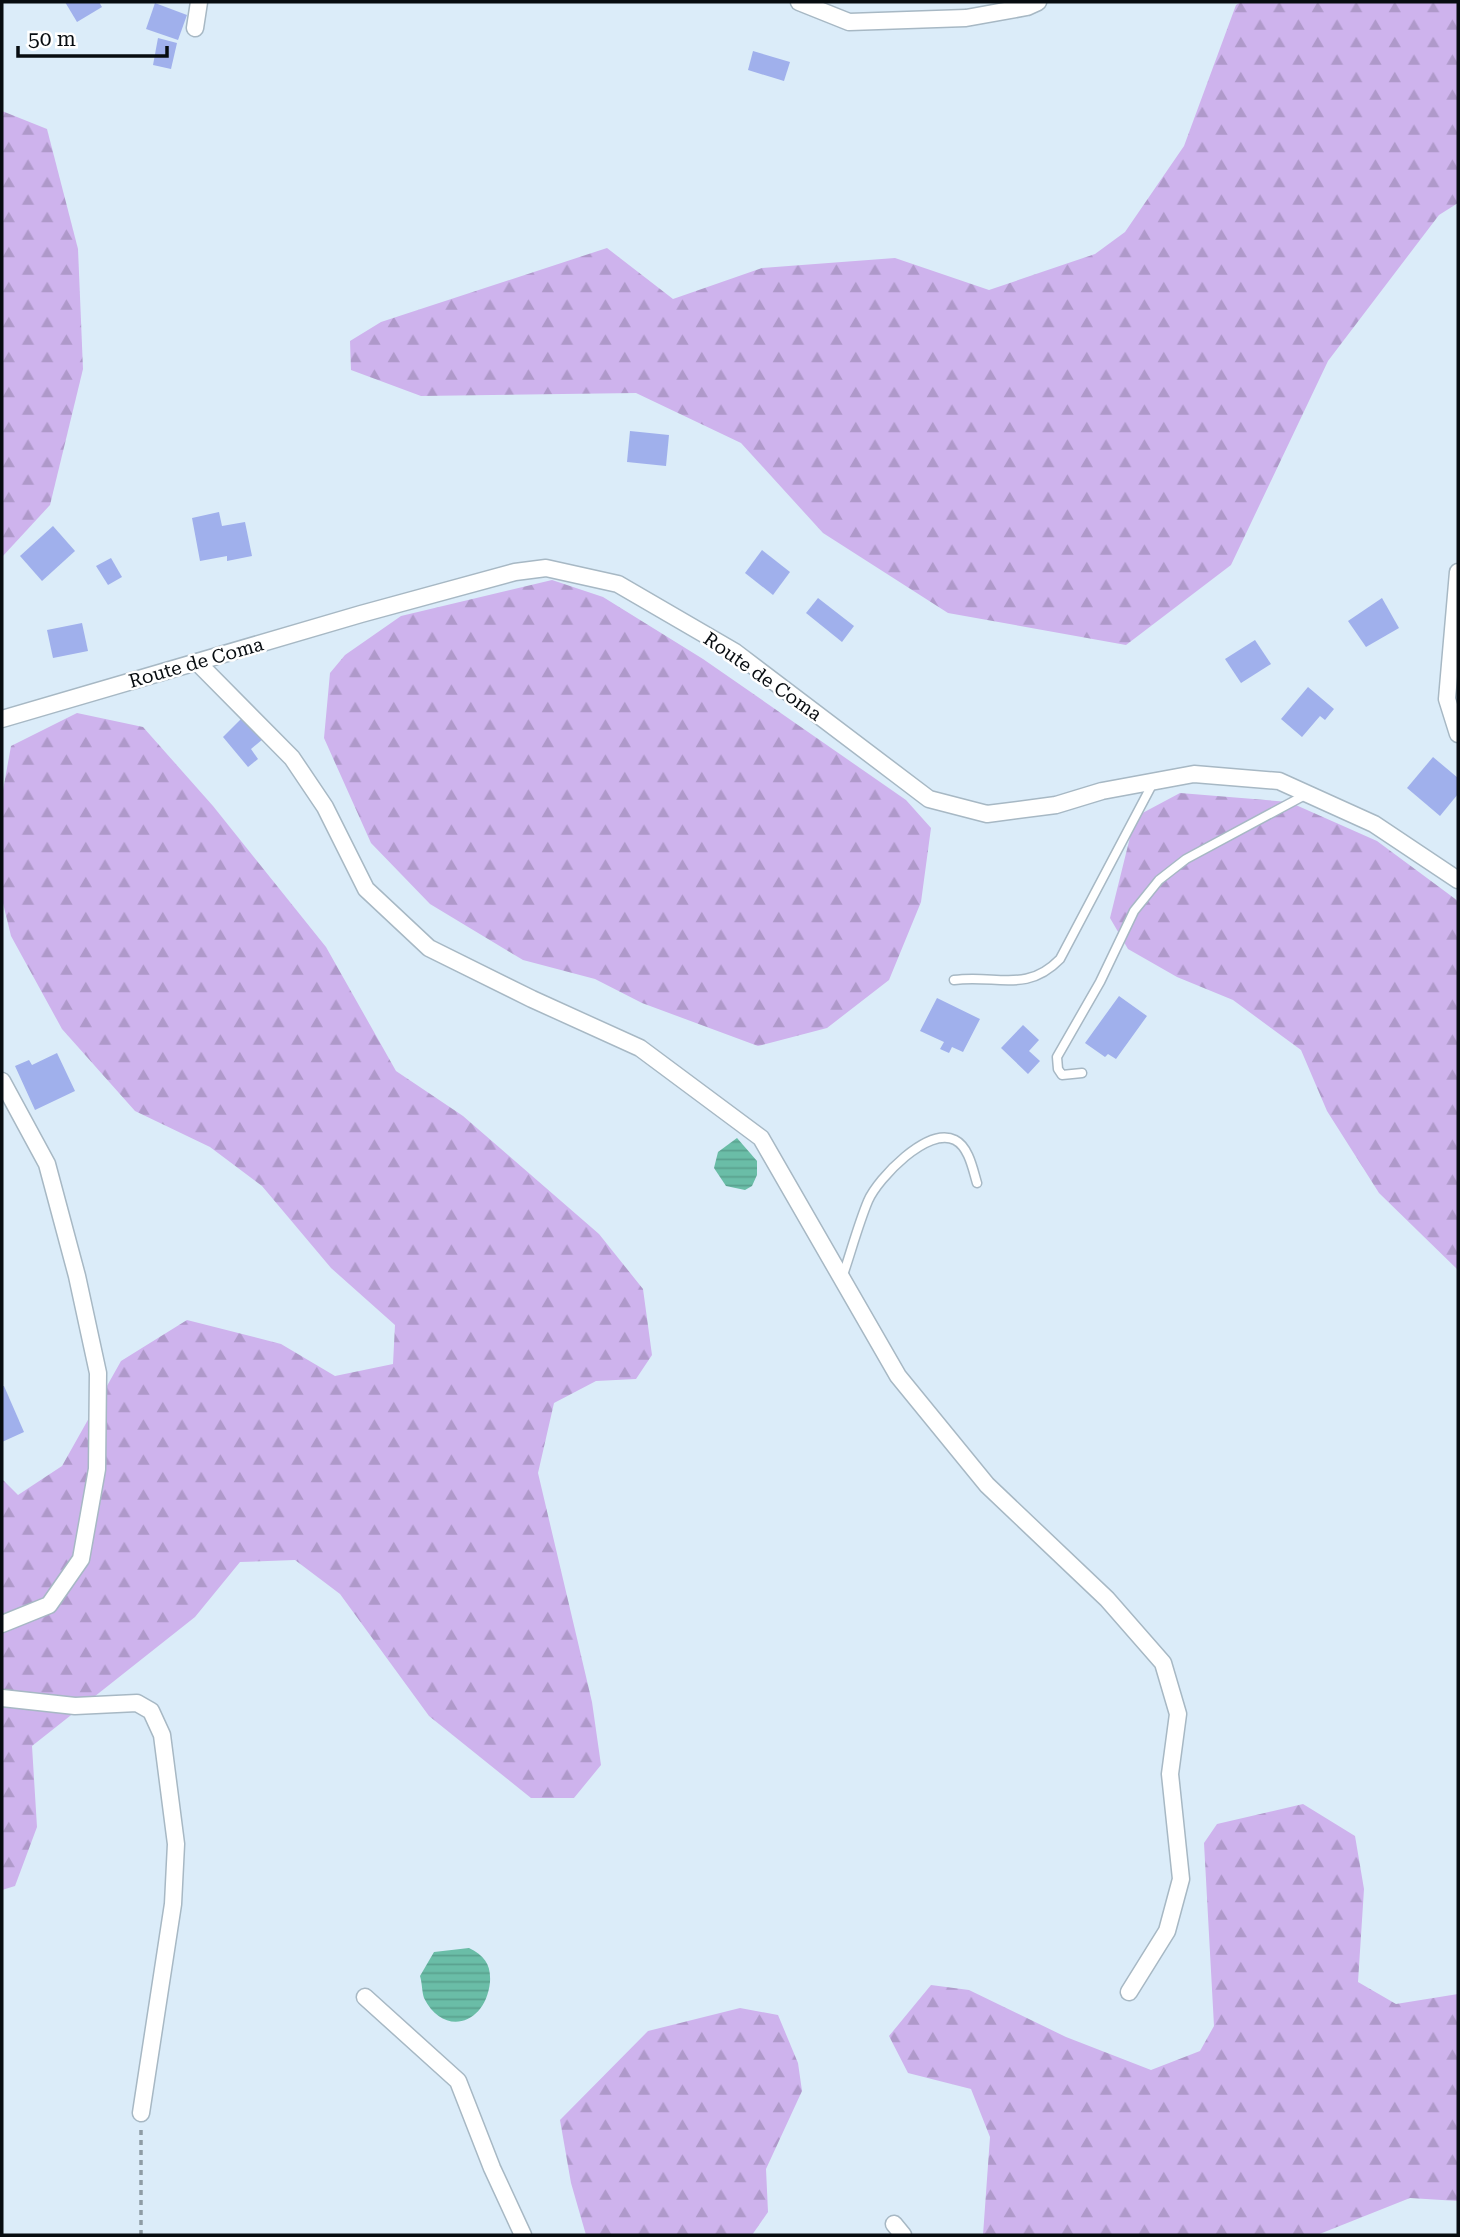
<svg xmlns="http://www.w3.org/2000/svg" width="1460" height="2237" viewBox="0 0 1460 2237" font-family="'Roboto Serif',serif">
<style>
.forest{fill:url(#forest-firs)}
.water{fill:url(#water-rules)}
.building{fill:#a0b0ec}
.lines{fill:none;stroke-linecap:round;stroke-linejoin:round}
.lane-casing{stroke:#a7b8c4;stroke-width:11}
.street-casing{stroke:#a7b8c4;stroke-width:19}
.path{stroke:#8f9ca5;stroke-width:3.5;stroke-dasharray:5 5;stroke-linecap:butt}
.lane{stroke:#fff;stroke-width:8}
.street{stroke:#fff;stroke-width:16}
.labels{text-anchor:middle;stroke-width:5;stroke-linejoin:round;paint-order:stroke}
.street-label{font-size:19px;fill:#070c10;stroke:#fff}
</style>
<defs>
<pattern id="forest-firs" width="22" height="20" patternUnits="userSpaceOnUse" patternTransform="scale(1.75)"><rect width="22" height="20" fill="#ceb3ed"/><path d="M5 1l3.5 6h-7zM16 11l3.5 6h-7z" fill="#af99ca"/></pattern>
<pattern id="water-rules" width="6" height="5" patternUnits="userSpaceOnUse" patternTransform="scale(1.75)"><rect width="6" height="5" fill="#6abda7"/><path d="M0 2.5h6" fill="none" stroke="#5aa18f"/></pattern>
</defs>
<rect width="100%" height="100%" fill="#dbecf9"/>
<g class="forest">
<polygon points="1241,2 1458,2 1458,203 1439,215 1328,361 1231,565 1126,645 948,613 823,533 741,443 636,393 421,396 351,370 350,341 381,322 607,248 673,299 762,268 895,258 989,290 1095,254 1125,232 1184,146 1236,5"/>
<polygon points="2,111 47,129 78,249 83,369 50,505 2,557"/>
<polygon points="552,580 603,597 703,659 906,800 931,828 921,902 889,980 827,1028 758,1046 642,1003 595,979 523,960 430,904 371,843 324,738 330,673 345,655 401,616"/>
<polygon points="77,713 143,727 213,806 326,947 396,1071 463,1116 599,1234 643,1289 652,1355 636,1379 596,1381 554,1403 538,1473 592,1702 601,1765 574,1798 531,1798 429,1716 340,1594 295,1560 240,1562 195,1617 32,1746 37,1827 15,1886 2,1890 2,1479 18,1495 62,1466 121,1361 187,1320 281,1344 335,1376 393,1364 395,1325 331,1268 262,1186 210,1147 135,1111 62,1029 11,936 2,899 2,796 11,746"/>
<polygon points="1180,793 1289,802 1377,841 1458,901 1458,1270 1379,1193 1327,1111 1301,1050 1233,1000 1177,977 1128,949 1110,918 1135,817"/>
<polygon points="1303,1804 1355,1836 1364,1889 1358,1982 1396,2004 1458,1994 1458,2201 1410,2198 1317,2235 983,2235 990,2137 971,2089 908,2073 889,2036 931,1985 969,1990 1066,2037 1151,2070 1200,2051 1214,2026 1204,1843 1217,1824"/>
<polygon points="740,2008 778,2015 798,2063 802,2091 766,2169 768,2212 752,2235 586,2235 571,2183 560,2120 648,2031"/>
</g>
<g class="water">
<polygon points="737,1138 757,1161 757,1175 752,1186 745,1190 726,1186 714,1168 718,1152"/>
<path d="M469,1948C485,1956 491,1965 490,1982C486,2024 444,2038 424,1998C422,1992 422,1982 420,1976L434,1952Z"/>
</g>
<g class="building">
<polygon points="65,2 99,2 102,7 77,22"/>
<polygon points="155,3 187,15 178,40 146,29"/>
<polygon points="158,38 177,43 171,69 153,65"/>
<polygon points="753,51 790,62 784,81 748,70"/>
<polygon points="630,431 669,435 666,466 627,462"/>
<polygon points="219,512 222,526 245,522 252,556 227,561 227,556 200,561 192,518"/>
<polygon points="53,526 75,551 42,581 20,556"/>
<polygon points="762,550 790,572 773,595 745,573"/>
<polygon points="111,558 122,577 108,585 96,566"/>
<polygon points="818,598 854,626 842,642 806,613"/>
<polygon points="1382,598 1399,628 1366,647 1348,621"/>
<polygon points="82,623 88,651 53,658 47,630"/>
<polygon points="1255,640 1271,664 1241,683 1225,659"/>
<polygon points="1308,687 1334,709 1325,720 1320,716 1302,737 1281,719"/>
<polygon points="243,717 263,739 251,749 258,759 248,767 223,737"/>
<polygon points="1433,757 1458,778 1458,794 1440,816 1407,788"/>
<polygon points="1119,996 1147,1016 1116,1059 1108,1054 1105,1057 1085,1043"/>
<polygon points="937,998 980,1019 963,1052 952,1047 949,1053 940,1049 944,1042 920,1031"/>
<polygon points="1023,1025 1039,1040 1029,1051 1040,1061 1028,1074 1001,1048"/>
<polygon points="57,1053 75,1091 35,1110 15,1066 29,1060 32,1065"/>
<polygon points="2,1386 4,1386 24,1432 2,1442"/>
</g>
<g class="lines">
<defs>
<g id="lane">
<path d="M954,980C996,974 1026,994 1060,959L1154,781"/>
<polyline points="1082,1073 1062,1075 1058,1069 1057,1057 1100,982 1134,911 1159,880 1186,859 1307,794"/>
<path d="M842,1278C851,1252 858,1225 868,1201C878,1178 928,1126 955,1140C969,1147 973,1170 977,1183"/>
</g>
<g id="street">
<polyline points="799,2 849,22 966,18 1027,7 1038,2"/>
<polyline points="195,28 199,2"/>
<polyline points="1458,572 1447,699 1458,734"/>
<polyline points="197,662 292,758 325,807 366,889 429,948 532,999 640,1048 761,1138 898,1376 987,1485 1107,1599 1163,1663 1178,1714 1170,1774 1181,1879 1167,1931 1129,1992"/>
<polyline points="2,719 361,614 515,572 546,568 618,584 735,652 929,799 987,814 1056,805 1102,791 1194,774 1279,781 1374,824 1458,880"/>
<polyline points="2,1081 47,1164 77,1276 98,1373 97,1469 81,1559 49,1605 2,1624"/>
<polyline points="2,1698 75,1706 137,1703 151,1711 162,1735 176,1844 173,1904 141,2113"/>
<polyline points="365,1997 458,2081 492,2168 523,2235"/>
<polyline points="894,2224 903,2235"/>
</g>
</defs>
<use href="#lane" class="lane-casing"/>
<use href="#street" class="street-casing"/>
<polyline class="path" points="141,2235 141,2129"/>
<use href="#lane" class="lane"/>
<use href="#street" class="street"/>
</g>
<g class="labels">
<g class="street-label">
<text transform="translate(196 662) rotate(-16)" y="7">Route de Coma</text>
<text transform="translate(763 676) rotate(35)" y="7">Route de Coma</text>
</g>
</g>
<rect width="1460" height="2237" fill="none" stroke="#070c10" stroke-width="7"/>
<path d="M18 46v10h149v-10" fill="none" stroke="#070c10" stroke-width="3.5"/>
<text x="28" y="46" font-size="21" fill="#070c10" stroke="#ffffff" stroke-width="5" paint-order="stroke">50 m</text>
</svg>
